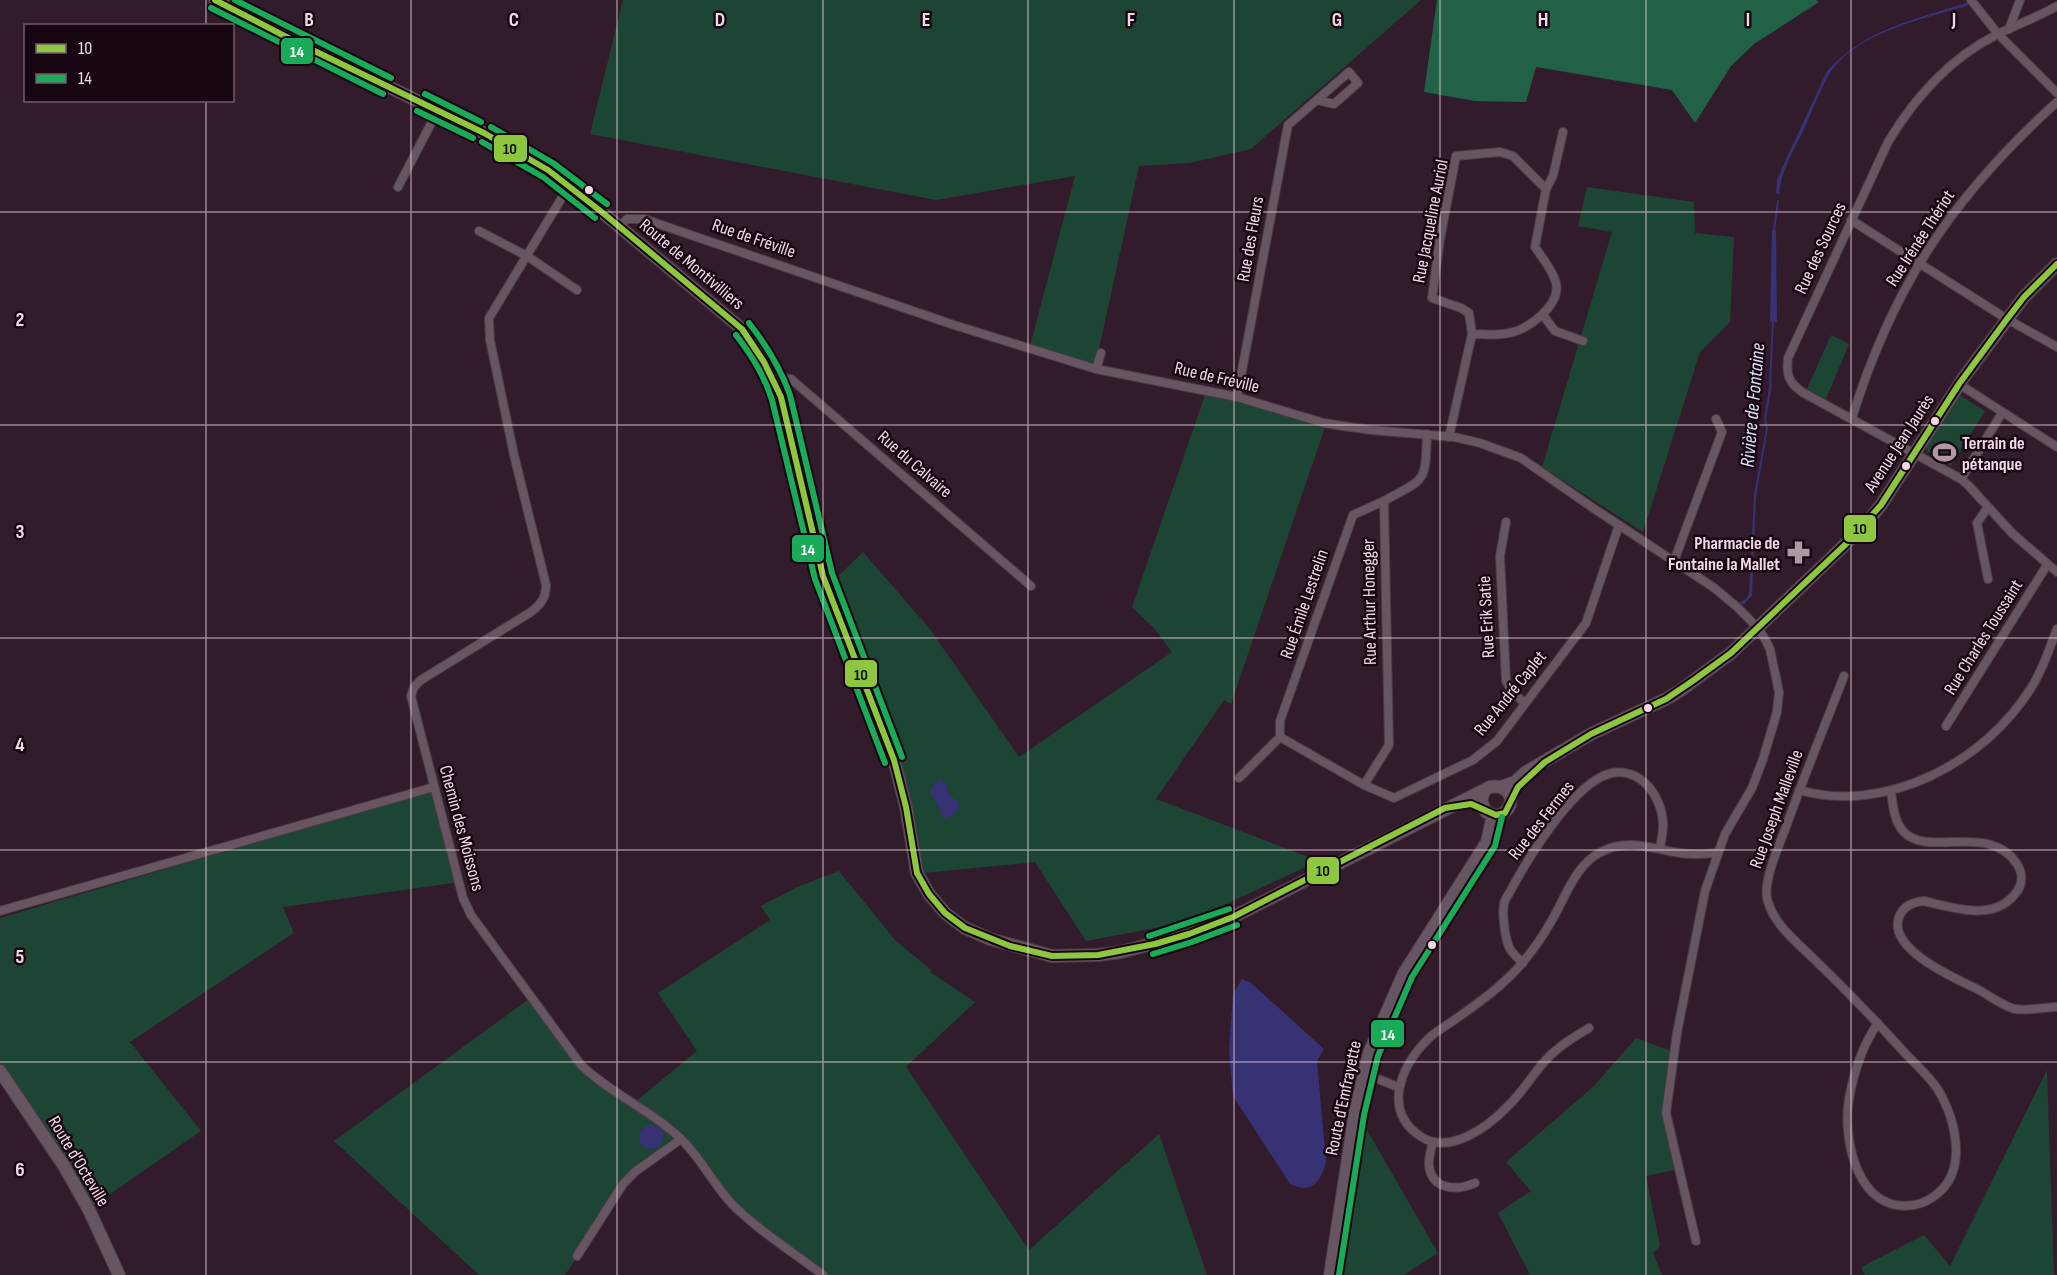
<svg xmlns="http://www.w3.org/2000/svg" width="2057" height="1275" viewBox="0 0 2057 1275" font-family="'Sofia Sans Condensed',sans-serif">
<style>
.green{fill:#1d4534}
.forest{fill:#216247}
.water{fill:#373273}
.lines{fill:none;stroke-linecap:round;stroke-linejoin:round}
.stream{stroke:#373273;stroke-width:2}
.street-casing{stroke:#4c3a46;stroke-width:10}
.secondary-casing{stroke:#4c3a46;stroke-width:14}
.street{stroke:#675661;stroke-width:8}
.secondary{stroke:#675661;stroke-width:12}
.bus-1-casing{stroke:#180712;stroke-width:10}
.bus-2-casing{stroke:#180712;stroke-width:10}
.bus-1{stroke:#8dc63f;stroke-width:6}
.bus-2{stroke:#1aab58;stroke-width:6}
.grid{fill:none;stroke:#f3d9e8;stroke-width:1.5;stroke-opacity:0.55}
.bus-dot{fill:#f3d9e8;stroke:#180712;stroke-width:2}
.labels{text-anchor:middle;stroke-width:5;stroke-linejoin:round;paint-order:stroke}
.street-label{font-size:18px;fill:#f3d9e8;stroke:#180712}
.poi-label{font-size:18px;font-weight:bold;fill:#f3d9e8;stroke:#180712;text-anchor:start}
.water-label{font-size:20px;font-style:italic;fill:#dee0f6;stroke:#180712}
.grid-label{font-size:20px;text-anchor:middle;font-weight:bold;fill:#f3d9e8;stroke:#180712;stroke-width:5;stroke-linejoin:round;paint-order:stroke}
.line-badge{stroke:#180712;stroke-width:2}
.badge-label{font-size:16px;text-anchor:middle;font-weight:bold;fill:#fff}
.pale-badge-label{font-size:16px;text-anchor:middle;font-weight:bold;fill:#111}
</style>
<rect width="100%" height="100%" fill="#321c2c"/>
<g class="green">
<polygon points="623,0 1421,0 1251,149 1190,163 1139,166 1095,367 1030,346 1075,176 936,200 590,134"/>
<polygon points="1587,187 1694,202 1695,233 1734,237 1730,322 1700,352 1643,532 1542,467 1612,232 1578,226"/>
<polygon points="1831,335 1849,344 1826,399 1807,389"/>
<polygon points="1205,395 1242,403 1325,427 1231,704 1224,700 1156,799 1319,861 1187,922 1086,941 1035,862 924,873 918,861 902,764 833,581 863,552 929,628 1019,757 1172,652 1154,628 1132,607"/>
<polygon points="1961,396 1985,411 1951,466 1927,451 1926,445 1956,399"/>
<polygon points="438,789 460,882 283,907 294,933 130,1042 201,1131 87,1210 0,1080 0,918"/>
<polygon points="839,871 895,940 931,970 930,972 975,1002 906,1067 1029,1250 1159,1134 1207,1275 820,1275 762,1232 702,1165 680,1143 634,1175 625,1185 565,1275 479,1275 334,1141 529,999 586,1067 635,1102 697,1051 658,993 770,920 761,906 797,887"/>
<polygon points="1636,1038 1671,1051 1664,1114 1675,1170 1646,1176 1660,1246 1653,1253 1662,1275 1530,1275 1498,1213 1531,1191 1506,1162 1594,1086"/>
<polygon points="2047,1070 2054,1275 1865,1275 1861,1267 1924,1235 1950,1266"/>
<polygon points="1360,1118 1438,1253 1404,1275 1334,1275"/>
</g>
<polygon class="forest" points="1437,0 1816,0 1819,2 1754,44 1731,66 1695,123 1672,90 1536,67 1526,102 1475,101 1424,92"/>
<g class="water">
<path d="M1970,2L1972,4C1928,18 1854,32 1829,75C1819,92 1812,112 1804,129C1794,150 1781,171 1779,194L1776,193L1777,180L1782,168L1827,71C1867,28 1916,19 1970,2Z"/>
<polygon points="1772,230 1776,231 1777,322 1770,322"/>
<polygon points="1770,382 1772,384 1766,419 1768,428 1756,497 1752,596 1744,604 1738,606 1736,604 1746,599 1749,594 1754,495 1766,429 1764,419"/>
<polygon points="940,779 946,783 949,795 960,803 957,812 947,818 942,818 938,804 931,795 931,788"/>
<path d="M1242,979L1250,982L1324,1049L1317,1061L1326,1162C1321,1181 1312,1195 1290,1184L1233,1096L1229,1050L1233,994Z"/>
<circle cx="651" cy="1137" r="12"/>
</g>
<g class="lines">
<g class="stream">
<polyline points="1774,231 1778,201"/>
<polyline points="1770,384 1773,321"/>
</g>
<defs>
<g id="street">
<polyline points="1971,0 1998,34 2057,93"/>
<path d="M2057,6C2038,17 2018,24 1998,34C1950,58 1916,96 1888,142L1788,358C1786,374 1788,382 1802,392L1961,479L1968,485L2013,534L2057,572"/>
<polyline points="2009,29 2020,0"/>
<path d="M569,186L489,318L490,340L514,455L546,585C546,598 541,604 531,612L421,680L414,687L411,696L463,898L471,915L581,1065C611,1094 651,1110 681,1139C701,1158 713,1184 732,1204C759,1231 793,1252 823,1275"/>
<polyline points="398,187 438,110"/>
<polyline points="1546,189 1553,176 1563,132"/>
<polyline points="1851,220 2007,319 2057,347"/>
<polyline points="619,227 627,219 644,219 954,325 1096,369 1237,397 1324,423 1343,426 1371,430 1454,437 1480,443 1521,458 1593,508 1713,587 1736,606 1757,627 1765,639 1770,649 1779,692 1777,712 1763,759 1752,788 1725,834 1705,891 1677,1033 1666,1113 1696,1241"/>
<polyline points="479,231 527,256 577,290"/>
<polyline points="1543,315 1555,331 1583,341"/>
<polyline points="1096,369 1101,353"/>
<polyline points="774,377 791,379 1031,586"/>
<polyline points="1959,384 2057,447"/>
<polyline points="1237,397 1288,125 1349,72 1358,83 1334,104 1317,100"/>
<path d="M1852,418C1893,285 1954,195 2057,102"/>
<path d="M1449,437L1472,334L1469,313L1461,308L1432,298L1440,239L1456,156L1500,152L1513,156L1546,189L1535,247C1542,258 1553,270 1556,283C1561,305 1528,330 1509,333C1497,336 1484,334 1472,334"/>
<polyline points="1961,479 2002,413"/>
<polyline points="1506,522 1500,556 1506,681 1513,693 1525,703"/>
<polyline points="1674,561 1722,432 1716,419"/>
<polyline points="1988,579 1977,523 1988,507"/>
<path d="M1844,676C1825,725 1805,774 1787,824C1781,841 1773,858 1769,875C1767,884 1765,893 1768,902C1775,926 1799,944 1816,961C1846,990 1876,1021 1904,1052C1918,1067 1936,1082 1944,1101C1954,1121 1960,1150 1953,1171C1948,1188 1931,1202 1914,1205C1858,1214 1842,1140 1849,1099C1854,1071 1862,1046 1878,1023"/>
<polyline points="1946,726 2047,565"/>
<polyline points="1280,737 1280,721 1353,515 1384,501"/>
<polyline points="1239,778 1280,737 1364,785 1394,798 1473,760 1497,741 1586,623 1619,525"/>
<path d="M1364,785L1389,745L1384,501C1427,477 1425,484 1427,434"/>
<path d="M1799,790C1886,815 1985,762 2031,688C2043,670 2049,649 2057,629"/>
<path d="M1891,792C1893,805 1894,821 1903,831C1927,859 1989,821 2017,864C2022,872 2023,882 2018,890C1997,923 1955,908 1924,901C1913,902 1903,906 1899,917C1887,950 1957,979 1979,990C1988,995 2005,1007 2015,1009C2026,1011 2046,1007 2057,1007"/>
<polyline points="0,911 434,787"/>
<path d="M1523,963C1519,959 1513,954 1510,949C1505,940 1502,914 1504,904C1505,898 1510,893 1512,888C1530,855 1568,794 1601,777C1635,760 1663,793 1663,826C1663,833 1661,841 1660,849"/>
<path d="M1589,1028C1574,1037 1557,1047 1545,1061C1532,1075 1522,1093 1508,1106C1488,1127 1449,1156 1420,1136C1382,1110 1401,1066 1428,1039C1436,1031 1448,1025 1457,1018C1480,1002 1505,984 1523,962C1532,951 1542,938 1549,925C1564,902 1574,865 1601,852C1628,838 1652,849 1680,853C1692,855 1705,854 1717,853"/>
<polyline points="1363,1073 1398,1087"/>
<path d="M1433,1142C1431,1150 1428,1158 1429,1166C1432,1190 1457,1191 1475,1183"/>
<polyline points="577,1256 623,1184 636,1171 681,1139"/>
</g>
<g id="secondary">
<path d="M215,0L298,43L484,133L548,170L603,213L742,329C759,351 772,371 781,397L823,576L894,760L906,807L917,873L929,894L945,913L965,928L990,939L1052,956L1098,955L1121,952L1189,934L1233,917L1490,787C1513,783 1519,809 1497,816L1486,812L1481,801L1484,791"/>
<polyline points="1501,787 1515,782 1526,772 1591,734 1666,699 1681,690 1731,653 1830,559 1865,525 1881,505 1964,377 2024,297 2057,264"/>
<polyline points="0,1071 64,1166 89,1210 119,1275"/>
<polyline points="1330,1275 1355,1113 1369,1053 1404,973 1487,842 1493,815"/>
</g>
</defs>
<use href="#street" class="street-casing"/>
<use href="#secondary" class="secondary-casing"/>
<use href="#street" class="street"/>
<use href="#secondary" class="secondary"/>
<defs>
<polyline id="bus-1" points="215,0 298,43 484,133 548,170 603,213 742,329 764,362 781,397 823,576 894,760 906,807 917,873 929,894 945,913 965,928 1010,946 1052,956 1098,955 1155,944 1189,934 1233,917 1445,808 1471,804 1496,815 1505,813 1518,787 1545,762 1591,734 1666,699 1694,680 1731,653 1847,543 1881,505 1959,384 2007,319 2024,297 2057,264"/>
<g id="bus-2">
<polyline points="235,0 391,78"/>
<polyline points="211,8 383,94"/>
<polyline points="425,94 481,122"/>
<polyline points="417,111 473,138"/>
<polyline points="491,127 553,163 607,204"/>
<polyline points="482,142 543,177 595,218"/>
<path d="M749,323C767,346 780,367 790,395L832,573L902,757"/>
<path d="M736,335C752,356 764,375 772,400L815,579L885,763"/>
<polyline points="1149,936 1229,909"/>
<polyline points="1153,954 1192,942 1237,925"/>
<polyline points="1339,1275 1364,1115 1378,1056 1412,977 1495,846 1502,817"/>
</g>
</defs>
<use href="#bus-1" class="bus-1-casing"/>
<use href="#bus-2" class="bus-2-casing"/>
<use href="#bus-1" class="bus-1"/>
<use href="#bus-2" class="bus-2"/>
</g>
<path class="grid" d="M206,0V26M411,0V1275M617,0V1275M823,0V1275M1028,0V1275M1234,0V1275M1440,0V1275M1646,0V1275M1851,0V1275M206,100V1275M0,212H2057M0,425H2057M0,638H2057M0,850H2057M0,1062H2057"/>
<defs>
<symbol id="stadium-bare" viewBox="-9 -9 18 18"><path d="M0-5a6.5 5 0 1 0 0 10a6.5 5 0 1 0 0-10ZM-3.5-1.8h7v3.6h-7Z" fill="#af97a6" stroke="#180712" stroke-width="2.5" paint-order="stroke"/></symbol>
<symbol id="pharmacy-bare" viewBox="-9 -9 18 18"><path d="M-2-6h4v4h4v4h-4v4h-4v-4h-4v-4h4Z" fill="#af97a6" stroke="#180712" stroke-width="2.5" paint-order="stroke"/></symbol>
</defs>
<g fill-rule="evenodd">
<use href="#stadium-bare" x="1928" y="436" width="33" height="33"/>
<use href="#pharmacy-bare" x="1782" y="536" width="33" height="33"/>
</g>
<g class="bus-dot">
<circle cx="589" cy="190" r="5"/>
<circle cx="1935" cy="421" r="5"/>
<circle cx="1906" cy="466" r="5"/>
<circle cx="1648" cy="708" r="5"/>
<circle cx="1432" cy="945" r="5"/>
</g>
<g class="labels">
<g class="street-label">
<text transform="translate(1430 221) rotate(-79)" y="6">Rue Jacqueline Auriol</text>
<text transform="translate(754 238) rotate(19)" y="6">Rue de Fréville</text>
<text transform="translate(1920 238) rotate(-57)" y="6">Rue Irénée Thériot</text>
<text transform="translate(1250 239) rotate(-80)" y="6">Rue des Fleurs</text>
<text transform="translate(1820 248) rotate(-65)" y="6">Rue des Sources</text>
<text transform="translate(692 264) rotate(40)" y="6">Route de Montivilliers</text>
<text transform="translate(1217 377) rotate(13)" y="6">Rue de Fréville</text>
<text transform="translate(1899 443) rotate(-57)" y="6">Avenue Jean Jaurès</text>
<text transform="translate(915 464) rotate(41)" y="6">Rue du Calvaire</text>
<text transform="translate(1369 602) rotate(-91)" y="6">Rue Arthur Honegger</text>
<text transform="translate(1304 604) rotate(-71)" y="6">Rue Émile Lestrelin</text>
<text transform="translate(1486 617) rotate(-93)" y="6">Rue Erik Satie</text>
<text transform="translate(1983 637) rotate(-58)" y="6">Rue Charles Toussaint</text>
<text transform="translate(1510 693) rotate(-51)" y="6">Rue André Caplet</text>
<text transform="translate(1776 809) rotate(-70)" y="6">Rue Joseph Malleville</text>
<text transform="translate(1541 820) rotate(-52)" y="6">Rue des Fermes</text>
<text transform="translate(462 828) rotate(75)" y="6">Chemin des Moissons</text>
<text transform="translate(1343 1098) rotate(-78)" y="6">Route d'Emfrayette</text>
<text transform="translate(79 1161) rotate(59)" y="6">Route d'Octeville</text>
</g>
<g class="poi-label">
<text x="1962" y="449">Terrain de<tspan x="1962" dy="21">pétanque</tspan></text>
<text x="1780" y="549" text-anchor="end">Pharmacie de<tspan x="1780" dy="21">Fontaine la Mallet</tspan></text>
</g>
<g class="water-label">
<text transform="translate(1752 405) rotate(-85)" y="7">Rivière de Fontaine</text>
</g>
</g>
<g class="grid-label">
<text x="309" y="26">B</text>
<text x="514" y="26">C</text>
<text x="720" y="26">D</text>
<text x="926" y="26">E</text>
<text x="1131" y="26">F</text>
<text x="1337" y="26">G</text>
<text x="1543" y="26">H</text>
<text x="1748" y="26">I</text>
<text x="1954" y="26">J</text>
<text x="20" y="326">2</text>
<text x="20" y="538">3</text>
<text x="20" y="751">4</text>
<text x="20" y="963">5</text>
<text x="20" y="1176">6</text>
</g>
<g class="line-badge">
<rect x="280" y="37" width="34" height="28" rx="6" fill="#1aab58"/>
<rect x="493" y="134" width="35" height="29" rx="6" fill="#8dc63f"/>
<rect x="1843" y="514" width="34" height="29" rx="6" fill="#8dc63f"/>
<rect x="791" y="534" width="34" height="29" rx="6" fill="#1aab58"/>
<rect x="844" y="659" width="34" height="29" rx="6" fill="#8dc63f"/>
<rect x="1306" y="856" width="34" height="29" rx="6" fill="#8dc63f"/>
<rect x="1370" y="1019" width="35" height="29" rx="6" fill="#1aab58"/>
</g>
<g class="badge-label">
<text x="297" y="57">14</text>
<text x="808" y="555">14</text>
<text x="1388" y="1040">14</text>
</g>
<g class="pale-badge-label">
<text x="510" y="154">10</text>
<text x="1860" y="534">10</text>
<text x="861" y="680">10</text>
<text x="1323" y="876">10</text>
</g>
<rect x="24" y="24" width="210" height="78" fill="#180712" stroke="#705b68" stroke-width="1.5"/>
<rect x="36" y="44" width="30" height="9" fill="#8dc63f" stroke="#705b68" stroke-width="1.5"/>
<text x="78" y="54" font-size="18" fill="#f3d9e8">10</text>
<rect x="36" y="74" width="30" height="9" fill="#1aab58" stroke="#705b68" stroke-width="1.5"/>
<text x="78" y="84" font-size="18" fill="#f3d9e8">14</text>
</svg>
